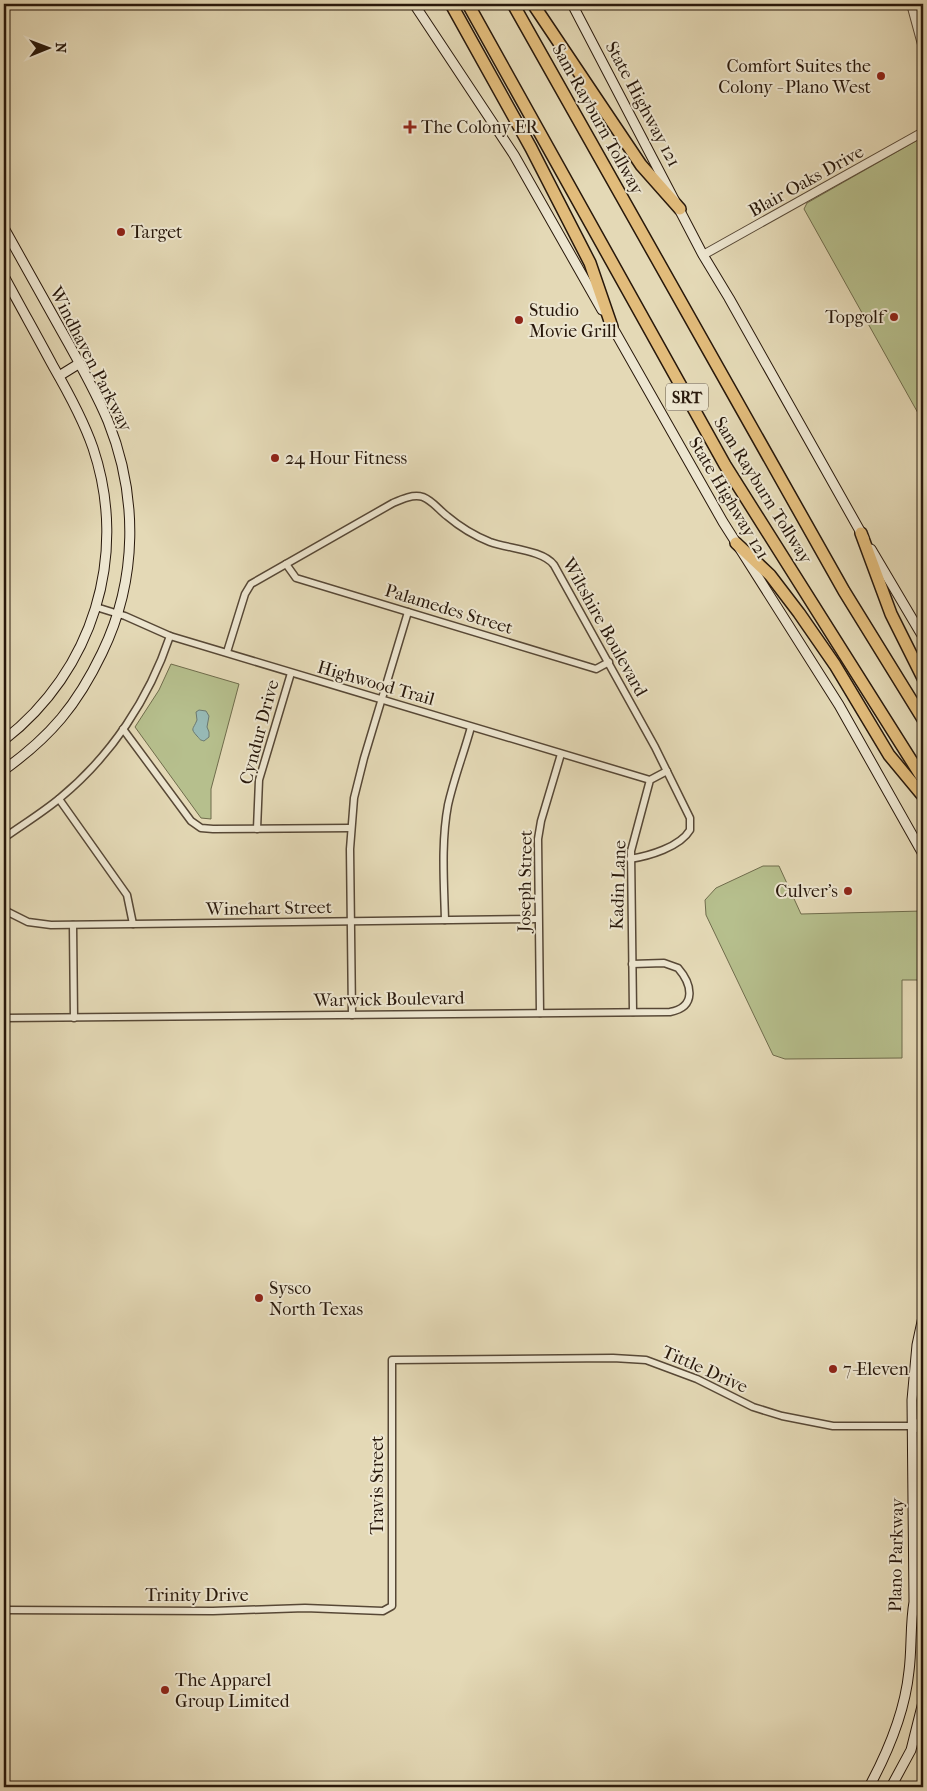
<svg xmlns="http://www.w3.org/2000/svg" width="927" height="1791" viewBox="0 0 927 1791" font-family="'IM FELL French Canon',serif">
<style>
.green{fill:#b6bf8d;stroke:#6f6c4c}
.water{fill:#97b9b5;stroke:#6b7971}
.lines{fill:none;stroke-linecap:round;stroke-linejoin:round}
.minor-casing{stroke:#574836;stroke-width:9}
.tertiary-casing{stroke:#574836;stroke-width:10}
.secondary-casing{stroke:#28180b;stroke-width:11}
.motorway-casing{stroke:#28180b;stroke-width:14}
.minor{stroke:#ede6d0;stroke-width:6}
.tertiary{stroke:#ede6d0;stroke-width:8}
.secondary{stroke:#ede6d0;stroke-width:9}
.motorway{stroke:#e2bc7b;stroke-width:11}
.poi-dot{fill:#8f2418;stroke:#ede6d0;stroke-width:2}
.labels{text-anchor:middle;stroke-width:4;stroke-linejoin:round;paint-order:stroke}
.shield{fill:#ede6d0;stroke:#635646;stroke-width:1}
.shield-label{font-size:16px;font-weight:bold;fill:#28180b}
.poi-label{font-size:18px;fill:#28180b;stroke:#ede6d0;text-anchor:start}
.street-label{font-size:18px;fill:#28180b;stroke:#ede6d0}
</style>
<rect width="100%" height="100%" fill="#e4d9b6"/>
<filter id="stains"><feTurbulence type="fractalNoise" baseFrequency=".004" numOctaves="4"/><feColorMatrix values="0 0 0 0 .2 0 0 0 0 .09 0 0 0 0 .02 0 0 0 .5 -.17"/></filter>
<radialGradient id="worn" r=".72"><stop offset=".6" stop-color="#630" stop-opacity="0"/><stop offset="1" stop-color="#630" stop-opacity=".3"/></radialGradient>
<g class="green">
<polygon points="923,137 923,422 804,209 807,203"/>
<polygon points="171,664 239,684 211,789 211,819 201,818 135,727 159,690"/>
<polygon points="763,866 779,866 801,914 923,911 923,980 902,980 902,1058 785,1059 773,1055 706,915 705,900 716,888"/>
</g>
<path class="water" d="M199,710L206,711L209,716L207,727L209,732V737L204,741C198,739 202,741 197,736C190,728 193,730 197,720L196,712Z"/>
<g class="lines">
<defs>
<g id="minor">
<polyline points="286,564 296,578 596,669 609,662"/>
<polyline points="96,607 125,616 170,636 650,780"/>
<path d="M227,652L245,594L251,584L393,503C402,499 413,494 423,497C433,501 439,510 447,516C460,527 475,536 490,542C509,549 543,550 554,565L655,747L690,818V830C680,847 649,856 630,859"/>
<polyline points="123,729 191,821 201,828 213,829 351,828"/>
<polyline points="59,799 127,895 133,924"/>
<polyline points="257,829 259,780 291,673"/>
<path d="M4,838C22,825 42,813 60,798C111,756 149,699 170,636"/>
<polyline points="4,910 28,922 51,925 538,919"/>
<path d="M445,920C444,882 441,842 448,805C454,778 464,753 471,727"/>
<polyline points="73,925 74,1018"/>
<polyline points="633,1012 631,851 650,780 667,771"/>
<polyline points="540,1013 538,839 541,821 561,754"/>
<polyline points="352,1015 350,849 354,798 364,758 408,612"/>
<path d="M4,1018L670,1012C697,1007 692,984 678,968L664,963L632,964"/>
<polyline points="4,1610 213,1611 305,1608 383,1611 392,1606 392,1360 613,1358 646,1360 697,1379 753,1407 782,1416 833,1426 912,1426"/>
</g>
<g id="tertiary">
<polyline points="911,4 923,48"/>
<polyline points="703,255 923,132"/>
<polyline points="912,1426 923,1421"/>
<polyline points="912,1426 923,1430"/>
</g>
<g id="secondary">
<polyline points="414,4 514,155 602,310"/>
<polyline points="572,4 703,255 729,298 864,538"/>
<path d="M4,228C23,262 42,296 61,330C78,360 95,390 108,421C138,496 138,579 102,653C77,705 51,736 4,770"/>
<path d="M4,276C20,306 37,336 53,366C68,392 83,419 93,448C129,555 93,671 4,740"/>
<polyline points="609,321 723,522 839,705 923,854"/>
<polyline points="59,376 80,363"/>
<polyline points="871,549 923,637"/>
<path d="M869,1787C888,1752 905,1711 909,1671C912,1648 910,1625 914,1602L912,1400L917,1345L923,1317"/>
<polyline points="891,1787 911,1750 923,1702"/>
</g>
<g id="motorway">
<polyline points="451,4 531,148 590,263 612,327"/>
<polyline points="468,4 725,465 923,779"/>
<polyline points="513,4 844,591 923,719"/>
<polyline points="533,4 641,165 680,209"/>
<polyline points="861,533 891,614 923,678"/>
<polyline points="736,543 770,575 799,613 835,665 889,755 923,796"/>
</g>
</defs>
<use href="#minor" class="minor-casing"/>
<use href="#tertiary" class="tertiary-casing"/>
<use href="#secondary" class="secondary-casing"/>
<use href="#motorway" class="motorway-casing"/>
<use href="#minor" class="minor"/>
<use href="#tertiary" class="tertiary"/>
<use href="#secondary" class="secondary"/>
<use href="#motorway" class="motorway"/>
</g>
<g class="poi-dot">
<circle cx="881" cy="76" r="5"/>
<path d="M407.5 119.5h5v5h5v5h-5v5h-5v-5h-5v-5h5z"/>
<circle cx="121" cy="232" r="5"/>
<circle cx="894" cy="317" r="5"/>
<circle cx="519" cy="320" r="5"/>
<circle cx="275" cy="458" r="5"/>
<circle cx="848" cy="891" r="5"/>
<circle cx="259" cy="1298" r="5"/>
<circle cx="833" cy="1369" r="5"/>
<circle cx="165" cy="1690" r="5"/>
</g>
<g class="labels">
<rect class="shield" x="666" y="383.5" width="42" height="27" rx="4"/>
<g class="shield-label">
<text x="687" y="403">SRT</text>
</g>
<g class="poi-label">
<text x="871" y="72" text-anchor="end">Comfort Suites the<tspan x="871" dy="21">Colony - Plano West</tspan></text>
<text x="421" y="133">The Colony ER</text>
<text x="131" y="238">Target</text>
<text x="529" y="316">Studio<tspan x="529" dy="21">Movie Grill</tspan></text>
<text x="884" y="323" text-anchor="end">Topgolf</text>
<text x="285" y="464">24 Hour Fitness</text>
<text x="838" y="897" text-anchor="end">Culver's</text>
<text x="269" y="1294">Sysco<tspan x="269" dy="21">North Texas</tspan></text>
<text x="843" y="1375">7-Eleven</text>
<text x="175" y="1686">The Apparel<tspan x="175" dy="21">Group Limited</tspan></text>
</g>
<g class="street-label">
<text transform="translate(643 104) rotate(62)" y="6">State Highway 121</text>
<text transform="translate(598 119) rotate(61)" y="6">Sam Rayburn Tollway</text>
<text transform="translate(806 181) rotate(-29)" y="6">Blair Oaks Drive</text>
<text transform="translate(91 359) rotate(63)" y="6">Windhaven Parkway</text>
<text transform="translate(763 490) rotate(58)" y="6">Sam Rayburn Tollway</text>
<text transform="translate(729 498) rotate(59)" y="6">State Highway 121</text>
<text transform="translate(449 609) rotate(17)" y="6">Palamedes Street</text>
<text transform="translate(605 627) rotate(61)" y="6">Wiltshire Boulevard</text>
<text transform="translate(376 683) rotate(16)" y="6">Highwood Trail</text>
<text transform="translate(259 732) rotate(-75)" y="6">Cyndur Drive</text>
<text transform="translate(525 881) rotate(-89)" y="6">Joseph Street</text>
<text transform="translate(618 885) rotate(-88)" y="6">Kadin Lane</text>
<text transform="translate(269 908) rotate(-1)" y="6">Winehart Street</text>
<text transform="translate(389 999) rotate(-1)" y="6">Warwick Boulevard</text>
<text transform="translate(705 1369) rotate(24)" y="6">Tittle Drive</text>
<text transform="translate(377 1485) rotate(-90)" y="6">Travis Street</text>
<text transform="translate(896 1555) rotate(-89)" y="6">Plano Parkway</text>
<text x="197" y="1601">Trinity Drive</text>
</g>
</g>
<rect width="927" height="1791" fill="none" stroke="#e4d9b6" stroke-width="20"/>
<rect x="5" y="5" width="917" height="1781" fill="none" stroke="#28180b" stroke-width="2.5"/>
<rect x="10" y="10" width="907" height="1771" fill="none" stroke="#28180b"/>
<g transform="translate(48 48) rotate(89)" stroke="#ede6d0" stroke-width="4" paint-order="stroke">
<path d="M0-4L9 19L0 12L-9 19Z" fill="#28180b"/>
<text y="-8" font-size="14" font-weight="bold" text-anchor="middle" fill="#28180b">N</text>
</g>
<rect width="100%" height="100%" filter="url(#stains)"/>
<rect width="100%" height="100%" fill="url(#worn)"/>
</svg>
